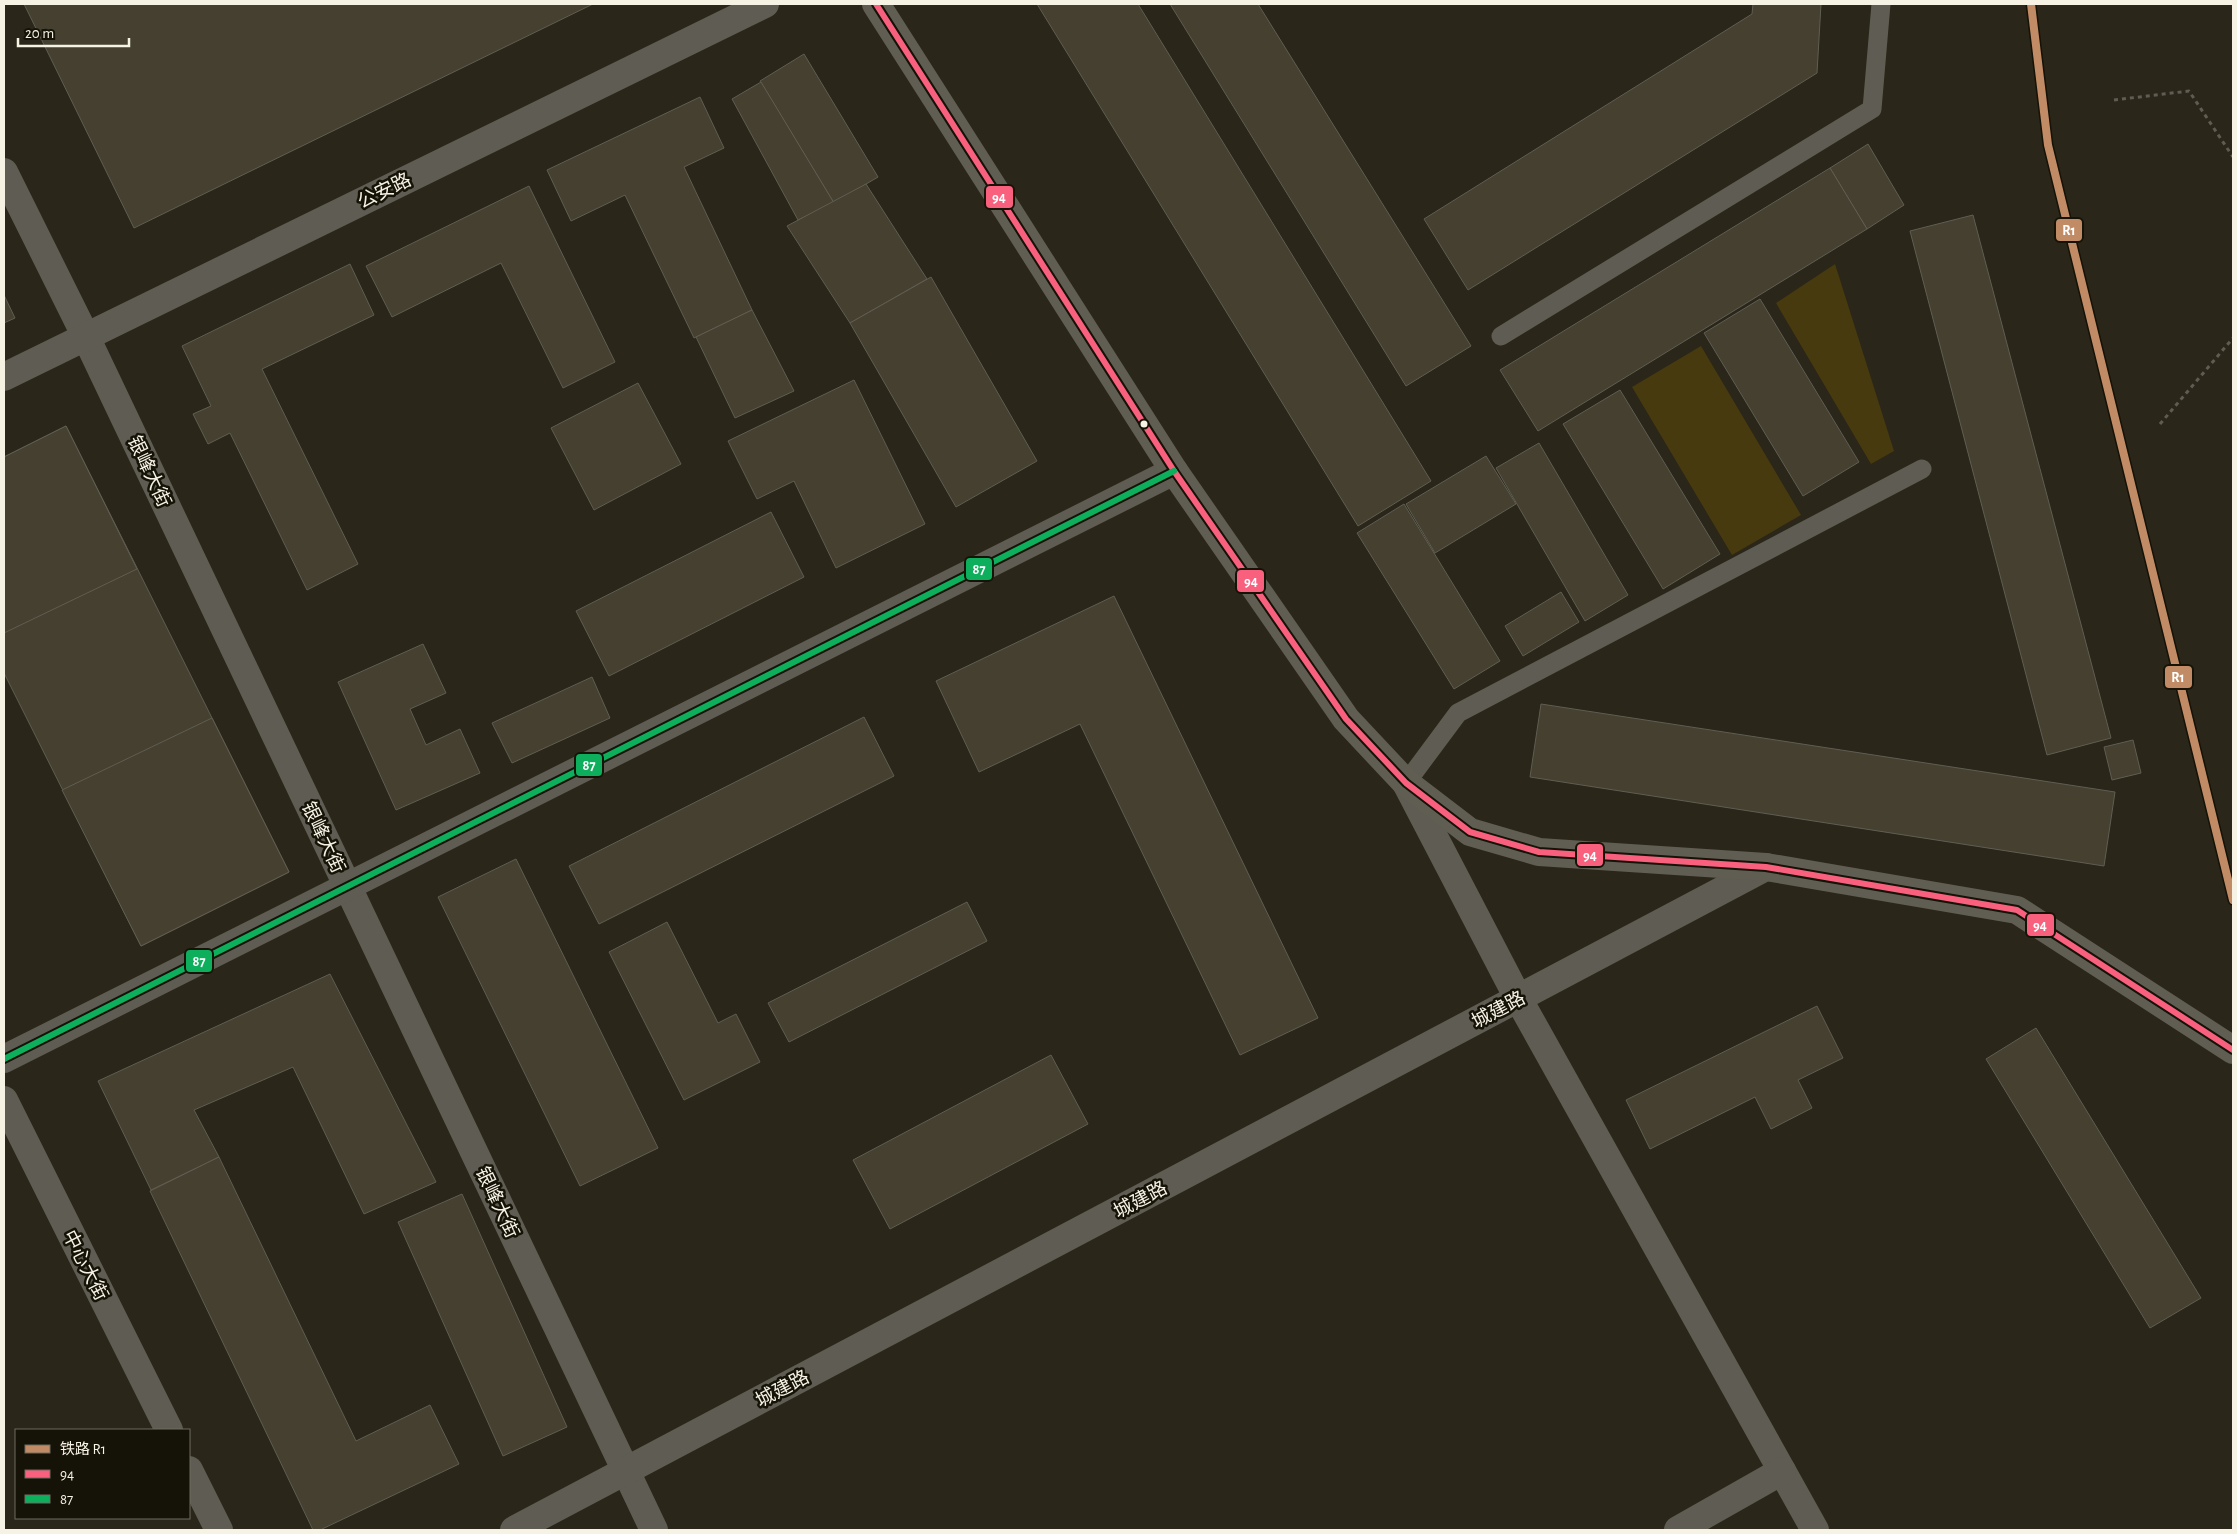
<svg xmlns="http://www.w3.org/2000/svg" width="2237" height="1534" viewBox="0 0 2237 1534" font-family="'Alegreya Sans','Noto Sans SC',sans-serif">
<style>
.green{fill:#473a0f}
.building{fill:#454030;stroke:#605d52}
.lines{fill:none;stroke-linecap:round;stroke-linejoin:round}
.path{stroke:#5f5c54;stroke-width:3;stroke-dasharray:4 4;stroke-linecap:butt}
.service{stroke:#5f5c53;stroke-width:19}
.minor{stroke:#5f5c53;stroke-width:28}
.tertiary{stroke:#5f5c53;stroke-width:28}
.secondary{stroke:#605d53;stroke-width:28}
.bus-1-casing{stroke:#151208;stroke-width:10}
.bus-2-casing{stroke:#151208;stroke-width:10}
.bus-1{stroke:#f8607d;stroke-width:6}
.bus-2{stroke:#0daf5c;stroke-width:6}
.rail-1-casing{stroke:#151208;stroke-width:11}
.rail-1{stroke:#c18c65;stroke-width:8}
.bus-dot{fill:#f6f2e4;stroke:#151208;stroke-width:2}
.labels{text-anchor:middle;stroke-width:5;stroke-linejoin:round;paint-order:stroke}
.street-label{font-size:19px;fill:#f6f2e4;stroke:#151208}
.line-badge{stroke:#151208;stroke-width:2}
.badge-label{font-size:14px;text-anchor:middle;font-weight:bold;fill:#fff}
</style>
<rect width="100%" height="100%" fill="#2a2619"/>
<g class="green">
<polygon points="1835,264 1894,451 1871,464 1776,303"/>
<polygon points="1701,346 1801,515 1732,555 1632,387"/>
</g>
<g class="building">
<polygon points="24,4 593,4 134,228"/>
<polygon points="1037,4 1138,4 1431,481 1358,526"/>
<polygon points="1170,4 1258,4 1471,346 1406,386"/>
<polygon points="1753,4 1821,4 1817,73 1468,290 1424,219 1752,14"/>
<polygon points="804,54 878,177 834,203 760,81"/>
<polygon points="761,82 834,203 798,220 732,99"/>
<polygon points="700,97 724,148 684,167 752,310 694,338 625,195 571,221 547,170"/>
<polygon points="1868,144 1904,205 1867,229 1830,168"/>
<polygon points="1830,168 1867,229 1538,431 1500,370"/>
<polygon points="866,184 927,279 850,323 787,226"/>
<polygon points="529,186 615,362 563,388 501,263 392,317 366,266"/>
<polygon points="1973,215 2111,738 2047,755 1910,231"/>
<polygon points="350,264 374,315 262,369 358,564 307,590 230,433 208,444 193,414 211,406 182,346"/>
<polygon points="931,277 1037,461 956,507 850,323"/>
<polygon points="4,295 15,318 4,323"/>
<polygon points="1760,299 1859,462 1803,496 1704,333"/>
<polygon points="752,310 794,391 735,418 696,337"/>
<polygon points="854,380 925,524 836,568 794,481 757,499 728,441"/>
<polygon points="638,383 681,464 594,510 551,428"/>
<polygon points="1620,390 1720,554 1663,589 1563,424"/>
<polygon points="66,426 289,872 141,946 4,673 4,457"/>
<polygon points="66,426 137,569 4,633 4,457"/>
<polygon points="1539,443 1628,595 1585,621 1496,468"/>
<polygon points="1486,456 1516,504 1435,553 1406,504"/>
<polygon points="1404,504 1500,661 1454,689 1357,533"/>
<polygon points="771,512 804,577 609,676 576,611"/>
<polygon points="1561,592 1579,622 1523,656 1505,626"/>
<polygon points="1114,596 1318,1018 1240,1055 1080,724 979,772 936,681"/>
<polygon points="423,644 446,693 410,709 426,745 460,729 480,773 396,810 338,682"/>
<polygon points="592,677 610,718 512,763 492,723"/>
<polygon points="1541,704 2115,792 2104,866 1530,777"/>
<polygon points="864,717 894,776 599,924 569,866"/>
<polygon points="212,718 289,872 141,946 62,790"/>
<polygon points="2133,740 2141,773 2112,780 2104,747"/>
<polygon points="516,859 658,1148 580,1186 438,897"/>
<polygon points="967,902 987,941 789,1042 768,1003"/>
<polygon points="667,922 718,1023 736,1014 760,1062 684,1100 609,952"/>
<polygon points="330,974 436,1182 364,1214 293,1067 194,1110 219,1157 151,1190 98,1081"/>
<polygon points="1817,1006 1843,1058 1798,1080 1812,1108 1771,1129 1755,1097 1650,1149 1626,1100"/>
<polygon points="2036,1028 2201,1298 2150,1328 1986,1059"/>
<polygon points="1051,1055 1088,1124 890,1229 853,1160"/>
<polygon points="219,1157 356,1441 430,1405 459,1464 320,1530 313,1530 150,1191"/>
<polygon points="462,1194 567,1427 503,1456 398,1222"/>
</g>
<g class="lines">
<g class="path">
<polyline points="2114,100 2189,91 2233,157"/>
<polyline points="2160,424 2233,338"/>
</g>
<g class="service">
<polyline points="1501,336 1872,109 1881,4"/>
<polyline points="1406,783 1458,713 1922,469"/>
</g>
<g class="minor">
<polyline points="4,172 86,337 654,1530"/>
<polyline points="1406,783 1518,998 1815,1530"/>
<polyline points="4,1059 1174,471"/>
<polyline points="1678,1530 1782,1471"/>
</g>
<g class="tertiary">
<polyline points="4,377 765,4"/>
<polyline points="4,1100 169,1430"/>
<polyline points="189,1470 219,1530"/>
<polyline points="514,1530 1766,867"/>
</g>
<polyline class="secondary" points="876,4 1174,471 1346,719 1406,783 1470,832 1539,852 1766,867 2017,910 2233,1050"/>
<defs>
<polyline id="bus-1" points="876,4 1174,471 1346,719 1406,783 1470,832 1539,852 1766,867 2017,910 2233,1050"/>
<polyline id="bus-2" points="4,1059 1174,471"/>
</defs>
<use href="#bus-1" class="bus-1-casing"/>
<use href="#bus-2" class="bus-2-casing"/>
<use href="#bus-1" class="bus-1"/>
<use href="#bus-2" class="bus-2"/>
<defs>
<polyline id="rail-1" points="2031,4 2048,145 2233,900"/>
</defs>
<use href="#rail-1" class="rail-1-casing"/>
<use href="#rail-1" class="rail-1"/>
</g>
<circle class="bus-dot" cx="1144" cy="424" r="4.5"/>
<g class="labels">
<g class="street-label">
<text transform="translate(384 190) rotate(-26)" y="7">公安路</text>
<text transform="translate(150 471) rotate(65)" y="7">银峰大街</text>
<text transform="translate(324 837) rotate(65)" y="7">银峰大街</text>
<text transform="translate(1498 1009) rotate(-28)" y="7">城建路</text>
<text transform="translate(1140 1199) rotate(-28)" y="7">城建路</text>
<text transform="translate(498 1202) rotate(65)" y="7">银峰大街</text>
<text transform="translate(86 1265) rotate(63)" y="7">中心大街</text>
<text transform="translate(782 1388) rotate(-28)" y="7">城建路</text>
</g>
</g>
<g class="line-badge">
<rect x="985" y="185" width="29" height="24" rx="5" fill="#f8607d"/>
<rect x="2055" y="218" width="28" height="24" rx="5" fill="#c18c65"/>
<rect x="965" y="557" width="28" height="24" rx="5" fill="#0daf5c"/>
<rect x="1236" y="569" width="29" height="24" rx="5" fill="#f8607d"/>
<rect x="2164" y="665" width="29" height="24" rx="5" fill="#c18c65"/>
<rect x="575" y="753" width="28" height="24" rx="5" fill="#0daf5c"/>
<rect x="1576" y="843" width="28" height="24" rx="5" fill="#f8607d"/>
<rect x="2026" y="913" width="29" height="24" rx="5" fill="#f8607d"/>
<rect x="185" y="949" width="28" height="24" rx="5" fill="#0daf5c"/>
</g>
<g class="badge-label">
<text x="999" y="202">94</text>
<text x="2069" y="235">R1</text>
<text x="979" y="574">87</text>
<text x="1251" y="586">94</text>
<text x="2178" y="682">R1</text>
<text x="589" y="770">87</text>
<text x="1590" y="860">94</text>
<text x="2040" y="930">94</text>
<text x="199" y="966">87</text>
</g>
<rect width="2237" height="1534" fill="none" stroke="#f6f2e4" stroke-width="10"/>
<rect x="15" y="1429" width="175" height="90" fill="#151208" stroke="#6f6c60"/>
<rect x="25" y="1445" width="25" height="8" fill="#c18c65" stroke="#6f6c60"/>
<text x="60" y="1454" font-size="15" fill="#f6f2e4">铁路 R1</text>
<rect x="25" y="1470" width="25" height="8" fill="#f8607d" stroke="#6f6c60"/>
<text x="60" y="1479" font-size="15" fill="#f6f2e4">94</text>
<rect x="25" y="1495" width="25" height="8" fill="#0daf5c" stroke="#6f6c60"/>
<text x="60" y="1504" font-size="15" fill="#f6f2e4">87</text>
<path d="M18 38v8h111v-8" fill="none" stroke="#f6f2e4" stroke-width="2.5"/>
<text x="25" y="38" font-size="15" fill="#f6f2e4" stroke="#151208" stroke-width="4" paint-order="stroke">20 m</text>
</svg>
